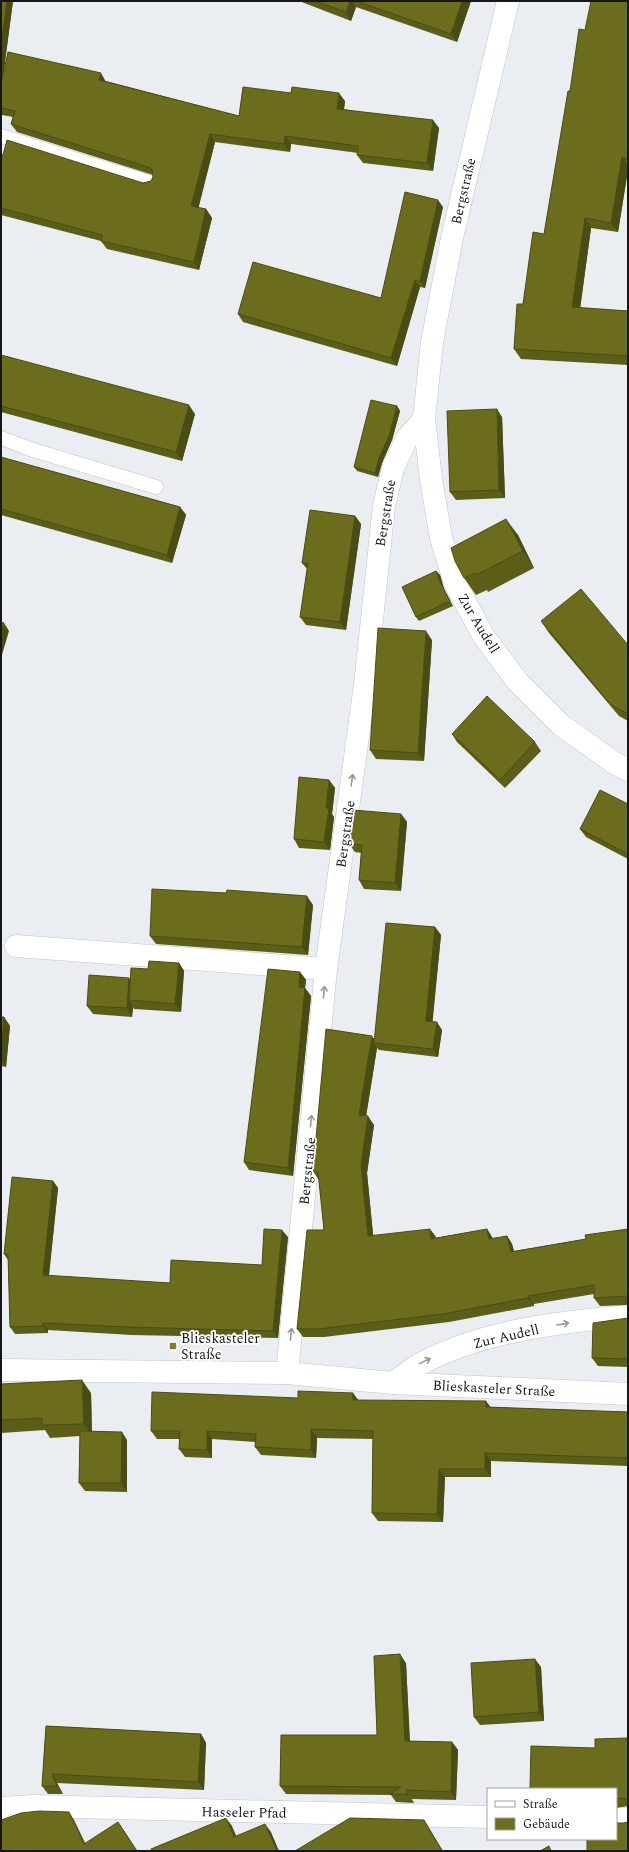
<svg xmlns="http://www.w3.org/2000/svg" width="629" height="1852" viewBox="0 0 629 1852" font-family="Spectral,serif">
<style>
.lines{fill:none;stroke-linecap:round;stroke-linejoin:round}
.lane-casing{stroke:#c1c5c9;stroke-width:15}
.street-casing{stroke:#c1c5c9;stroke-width:23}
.secondary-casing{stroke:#c1c5c9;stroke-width:23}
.lane{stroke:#fff;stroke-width:14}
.street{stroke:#fff;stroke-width:22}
.secondary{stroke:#fff;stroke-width:22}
.wall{fill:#5c5e18}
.shaded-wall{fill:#4b4c14}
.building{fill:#6b6d1c;stroke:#4b4c14}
.oneway{stroke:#969797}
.poi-dot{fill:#7c7e28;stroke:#fff;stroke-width:1.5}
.labels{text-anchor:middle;stroke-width:3.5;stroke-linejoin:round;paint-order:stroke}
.street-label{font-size:14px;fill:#161718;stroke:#fff}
.poi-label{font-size:14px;fill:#161718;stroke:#fff;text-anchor:start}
</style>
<rect width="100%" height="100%" fill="#eaedf2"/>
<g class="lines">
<defs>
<g id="lane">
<polyline points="1,136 151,183"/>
<polyline points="1,438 33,450 156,487"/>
</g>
<g id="street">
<polyline points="508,1 452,238 432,342 424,419 431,479 441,538 455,583 483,635 517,681 561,725 613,762 628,770"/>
<polyline points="16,946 326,969"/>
<polyline points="287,1373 326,969 365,685 384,506 393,468 407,438 424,419"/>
<path d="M393,1383C402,1377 411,1369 420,1364C482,1331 559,1322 628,1316"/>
<polyline points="1,1808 33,1806 488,1817"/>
<polyline points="616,1819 628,1819"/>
</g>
<polyline id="secondary" points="1,1370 287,1373 393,1383 628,1394"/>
</defs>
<use href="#lane" class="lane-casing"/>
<use href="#street" class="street-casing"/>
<use href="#secondary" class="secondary-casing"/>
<use href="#lane" class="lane"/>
<use href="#street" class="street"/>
<use href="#secondary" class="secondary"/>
</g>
<g class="wall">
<polygon points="1,1 13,1 3,75 106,81 239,116 345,101 344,109 439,128 433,171 363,163 357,155 358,153 291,144 290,152 215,142 198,208 206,209 212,218 199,270 107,249 101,241 1,215 1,155 143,183 151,181 153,177 153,175 17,132 11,124 13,117 2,115 1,114 1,84 2,78 1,78"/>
<polygon points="299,1 471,1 457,42 356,7 351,21"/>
<polygon points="628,1 628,170 618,232 591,228 580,308 628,311 628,365 521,359 514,349 523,304 544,234 570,91 585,30"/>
<polygon points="443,207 425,288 420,287 397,366 243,322 238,314 381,298"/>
<polygon points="1,355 195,414 182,461 1,412"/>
<polygon points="397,406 400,411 392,440 382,463 378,477 357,471 354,467"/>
<polygon points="502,417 505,498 456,500 450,492"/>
<polygon points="1,457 180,507 186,515 172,563 1,515"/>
<polygon points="355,516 361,524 346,630 306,625 300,617 307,569 302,563"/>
<polygon points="518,535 534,568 488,592 487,590 476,595 464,578"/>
<polygon points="436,571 440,575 444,589 453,606 419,621 416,617"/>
<polygon points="541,621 628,645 628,721 619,716 549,633"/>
<polygon points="432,640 424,761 376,759 370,750"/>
<polygon points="452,734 535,742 541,751 505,788 457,742"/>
<polygon points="329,780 335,788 332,814 334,817 330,850 299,848 294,839"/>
<polygon points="628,804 628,859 586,837 580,829"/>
<polygon points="401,814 407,822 401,891 364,889 359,880 361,853 355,852 349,844"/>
<polygon points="226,893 313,905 308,955 156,944 150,936"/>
<polygon points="435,927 441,935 432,1022 442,1030 438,1057 379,1050 377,1048 366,1116 374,1125 367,1173 373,1235 436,1237 436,1238 487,1229 492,1237 493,1239 507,1236 512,1244 514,1251 586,1239 628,1229 628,1305 600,1306 594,1298 594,1294 534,1304 534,1306 449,1322 324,1337 303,1337 297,1329 324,1230 319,1179 318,1179 313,1171 374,1039"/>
<polygon points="179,963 184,971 181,1012 134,1009 133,1007 132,1017 93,1014 87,1006 129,978 130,980 148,969"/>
<polygon points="300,972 306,980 305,988 311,996 293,1176 249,1170 244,1162"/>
<polygon points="1,1017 4,1017 10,1026 6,1067 1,1066"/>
<polygon points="53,1181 58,1188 49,1276 170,1283 262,1265 288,1237 278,1338 132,1335 48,1330 48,1333 15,1334 10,1327 8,1260 4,1254"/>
<polygon points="628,1318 628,1367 598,1366 592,1358"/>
<polygon points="1,1384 91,1393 92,1432 127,1440 127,1492 85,1491 79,1483 80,1436 50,1438 45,1430 1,1433"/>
<polygon points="298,1398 358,1400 490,1407 628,1412 628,1466 491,1461 491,1477 445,1477 443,1522 378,1521 372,1513 373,1439 317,1438 316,1458 261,1455 255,1447 255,1442 212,1439 212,1458 185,1457 179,1449 179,1439 157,1439 151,1431"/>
<polygon points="406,1663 410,1741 452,1742 458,1750 456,1800 412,1799 414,1803 396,1802 391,1795 286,1794 280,1786 377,1735"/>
<polygon points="541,1667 544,1721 480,1725 474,1717"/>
<polygon points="46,1726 201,1734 206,1743 204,1790 57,1783 63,1794 48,1794 42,1786"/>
<polygon points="628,1738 628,1806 616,1808 616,1789 595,1748"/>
</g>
<g class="shaded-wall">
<polygon points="7,1 13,1 3,78 1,76 1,47"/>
<polygon points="350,1 352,1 356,7 351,21 346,12"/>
<polygon points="462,1 471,1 457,42 451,34"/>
<polygon points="101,73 106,82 99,80"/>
<polygon points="339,93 345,101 343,117 337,109"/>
<polygon points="433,120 439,128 433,171 427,163"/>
<polygon points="210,134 215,142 197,214 191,206"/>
<polygon points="285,136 291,144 290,152 284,144"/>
<polygon points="622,157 628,166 628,170 618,232 611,223"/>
<polygon points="438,200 443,207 425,288 420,281"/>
<polygon points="206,209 212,218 199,270 194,262"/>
<polygon points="585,218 591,228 579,317 572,307"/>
<polygon points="415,280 420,287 397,366 391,358"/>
<polygon points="189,405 195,414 182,461 176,452"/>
<polygon points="397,406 400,411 392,440 382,463 378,477 375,473 379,458"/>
<polygon points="497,409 502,417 505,498 499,490"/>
<polygon points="180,507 186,515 172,563 167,555"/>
<polygon points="355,516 361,524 346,630 340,622"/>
<polygon points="506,519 518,535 534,568 523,551"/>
<polygon points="436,571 440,575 444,589 453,606 441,584"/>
<polygon points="4,623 9,631 1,658 1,633"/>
<polygon points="426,631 432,640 424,761 418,753"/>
<polygon points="329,780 335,788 332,814 334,817 330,850 324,842"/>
<polygon points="401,814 407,822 401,891 395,883"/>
<polygon points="307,896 313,905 308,955 302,947"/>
<polygon points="435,927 441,935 432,1028 426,1021"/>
<polygon points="179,963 184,971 181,1012 175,1004"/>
<polygon points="300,972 306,980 305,988 311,996 293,1176 288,1168"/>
<polygon points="129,978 135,987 129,1000 133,1007 132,1017 127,1008"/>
<polygon points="4,1017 10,1026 6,1067 1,1059"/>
<polygon points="437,1022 442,1030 438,1057 433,1049"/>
<polygon points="372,1036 377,1043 374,1043 377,1048 365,1123 359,1115"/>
<polygon points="368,1116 374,1125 367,1173 374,1244 368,1236 361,1165"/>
<polygon points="53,1181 58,1188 48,1283 43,1275"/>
<polygon points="430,1229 436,1237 437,1247 431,1239"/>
<polygon points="487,1229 492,1237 495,1247 489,1239"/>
<polygon points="282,1230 288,1237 278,1338 273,1331"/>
<polygon points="507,1236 512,1244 516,1260 511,1252"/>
<polygon points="528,1296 534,1304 534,1306 528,1298"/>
<polygon points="43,1323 48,1330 48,1333 43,1326"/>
<polygon points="82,1380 91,1393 92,1436 84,1424"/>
<polygon points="353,1393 359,1401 353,1400"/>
<polygon points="486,1401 492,1409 486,1407"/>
<polygon points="311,1429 317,1438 316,1458 311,1450"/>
<polygon points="207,1431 212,1439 212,1458 207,1450"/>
<polygon points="122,1432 127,1440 127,1492 121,1483"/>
<polygon points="485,1453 491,1461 491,1477 485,1469"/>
<polygon points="439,1469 445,1477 443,1522 437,1514"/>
<polygon points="400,1654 406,1663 410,1749 405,1741"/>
<polygon points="535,1659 541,1667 544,1721 539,1712"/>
<polygon points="201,1734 206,1743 204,1790 198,1782"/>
<polygon points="452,1742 458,1750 456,1800 451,1792"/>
<polygon points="52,1774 57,1783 63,1794 57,1786"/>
<polygon points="69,1812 74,1820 89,1851 84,1844"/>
<polygon points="226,1818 232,1826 240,1845 234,1837"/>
<polygon points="424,1820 429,1828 443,1851 442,1851"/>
<polygon points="265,1824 271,1832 279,1851 277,1851"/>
</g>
<g class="building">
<polygon points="1,1 7,1 1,47"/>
<polygon points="315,1 350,1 346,12"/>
<polygon points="356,1 462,1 451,34"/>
<polygon points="591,1 628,1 628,159 622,157 611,223 585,218 572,307 628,311 628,356 514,349 517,304 523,304 533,232 544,234 568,91 570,91 579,29 585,30"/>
<polygon points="8,52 101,73 99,80 239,116 243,87 291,93 292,87 339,93 337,109 433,120 427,163 357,155 358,146 285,136 284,144 210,134 191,206 206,209 194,262 101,241 102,235 1,208 1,155 3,155 7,140 143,183 151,181 153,177 152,169 148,167 11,124 15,111 1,108 1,84"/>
<polygon points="405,192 438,200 420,281 415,280 391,358 238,314 253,262 381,298"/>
<polygon points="1,355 189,405 176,452 1,406"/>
<polygon points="371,400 397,406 389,436 379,458 375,473 354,467"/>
<polygon points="497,409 499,490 450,492 447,411"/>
<polygon points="1,457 180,507 167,555 1,509"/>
<polygon points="310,510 355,516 340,622 300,617 308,563 302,563"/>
<polygon points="506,519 523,551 476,575 475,573 464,578 455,561 451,548"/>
<polygon points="436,571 441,584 450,601 416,617 402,587"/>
<polygon points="581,589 628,645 628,714 611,705 541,621"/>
<polygon points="1,622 4,623 1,633"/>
<polygon points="378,628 426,631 418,753 370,750"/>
<polygon points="487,696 535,742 500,780 452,734"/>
<polygon points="299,777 329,780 326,808 329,808 324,842 294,839"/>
<polygon points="600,790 628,804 628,854 580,829"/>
<polygon points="353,810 401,814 395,883 359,880 362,845 349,844"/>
<polygon points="152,889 226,893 227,890 307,896 302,947 150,936"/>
<polygon points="386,923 435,927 426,1021 437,1022 433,1049 374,1043"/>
<polygon points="149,961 179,963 175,1004 129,1000 131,968 148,969"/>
<polygon points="268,969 300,972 299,987 305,988 288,1168 244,1162"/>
<polygon points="89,975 129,978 127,1008 87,1006"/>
<polygon points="1,1017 4,1017 1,1055"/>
<polygon points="326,1029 372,1036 359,1115 368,1116 361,1165 368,1236 430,1229 431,1239 487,1229 489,1239 507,1236 511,1252 586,1239 585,1235 628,1229 628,1297 627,1296 594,1298 594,1285 528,1296 528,1298 443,1314 318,1329 297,1329 307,1230 324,1230 318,1172 313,1171"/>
<polygon points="12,1177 53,1181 43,1275 170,1283 171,1260 262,1265 264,1229 282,1230 273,1331 127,1327 43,1323 43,1326 10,1327 8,1254 4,1254"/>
<polygon points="628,1318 628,1359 592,1358 593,1323"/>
<polygon points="82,1380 84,1424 42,1425 42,1418 1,1420 1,1384"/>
<polygon points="298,1391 353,1393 353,1400 486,1401 486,1407 628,1412 628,1458 485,1453 485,1469 439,1469 437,1514 372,1513 373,1431 311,1429 311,1450 255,1447 256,1434 207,1431 207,1450 179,1449 180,1431 151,1431 152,1392 298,1398"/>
<polygon points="80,1431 122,1432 121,1483 79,1483"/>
<polygon points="400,1654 405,1741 452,1742 451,1792 406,1790 408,1794 390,1794 401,1787 280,1786 281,1735 377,1735 374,1656"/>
<polygon points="535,1659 539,1712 474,1717 471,1663"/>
<polygon points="46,1726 201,1734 198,1782 52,1774 57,1786 42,1786"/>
<polygon points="628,1738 628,1800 622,1798 616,1799 616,1789 530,1789 531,1746 595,1748 595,1739"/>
<polygon points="39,1811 69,1812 84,1844 118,1822 137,1851 1,1851 1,1820 21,1813"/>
<polygon points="226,1818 234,1837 265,1824 277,1851 152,1851 151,1849"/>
<polygon points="350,1818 424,1820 442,1851 295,1851"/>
<polygon points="628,1822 628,1851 587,1851 587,1839 616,1839 616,1823 623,1823"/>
<polygon points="549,1846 551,1851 540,1851"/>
</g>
<defs><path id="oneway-shaft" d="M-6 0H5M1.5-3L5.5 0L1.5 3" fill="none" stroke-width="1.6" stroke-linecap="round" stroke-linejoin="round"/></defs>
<g class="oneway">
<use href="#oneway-shaft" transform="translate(352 780) rotate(-82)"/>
<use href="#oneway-shaft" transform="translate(324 992) rotate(-84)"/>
<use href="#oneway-shaft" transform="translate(311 1121) rotate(-84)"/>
<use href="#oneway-shaft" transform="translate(563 1324) rotate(-10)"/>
<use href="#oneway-shaft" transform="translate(291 1334) rotate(-84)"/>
<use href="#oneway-shaft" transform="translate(425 1361) rotate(-26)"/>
</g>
<rect class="poi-dot" x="169" y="1342" width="8" height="8" rx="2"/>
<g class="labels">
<g class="street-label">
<text transform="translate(463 191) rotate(-77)" y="5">Bergstraße</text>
<text transform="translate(385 513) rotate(-81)" y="5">Bergstraße</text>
<text transform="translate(479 623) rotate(59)" y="5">Zur Audell</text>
<text transform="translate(345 834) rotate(-82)" y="5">Bergstraße</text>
<text transform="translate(307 1171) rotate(-84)" y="5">Bergstraße</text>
<text transform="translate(506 1336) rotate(-13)" y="5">Zur Audell</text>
<text transform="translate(494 1388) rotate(3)" y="5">Blieskasteler Straße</text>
<text transform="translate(244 1812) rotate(1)" y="5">Hasseler Pfad</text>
</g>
<g class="poi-label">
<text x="181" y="1343">Blieskasteler<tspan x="181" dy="16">Straße</tspan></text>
</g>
</g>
<rect width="629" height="1852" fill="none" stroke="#161718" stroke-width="4"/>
<rect x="487" y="1788" width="130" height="52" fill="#ffffff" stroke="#a2a2a3"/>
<rect x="495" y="1801" width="20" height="6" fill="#ffffff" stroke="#a2a2a3"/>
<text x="523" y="1808" font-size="12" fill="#161718">Straße</text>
<rect x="495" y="1818" width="20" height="12" fill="#6b6d1c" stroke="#a2a2a3"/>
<text x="523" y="1828" font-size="12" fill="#161718">Gebäude</text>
</svg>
